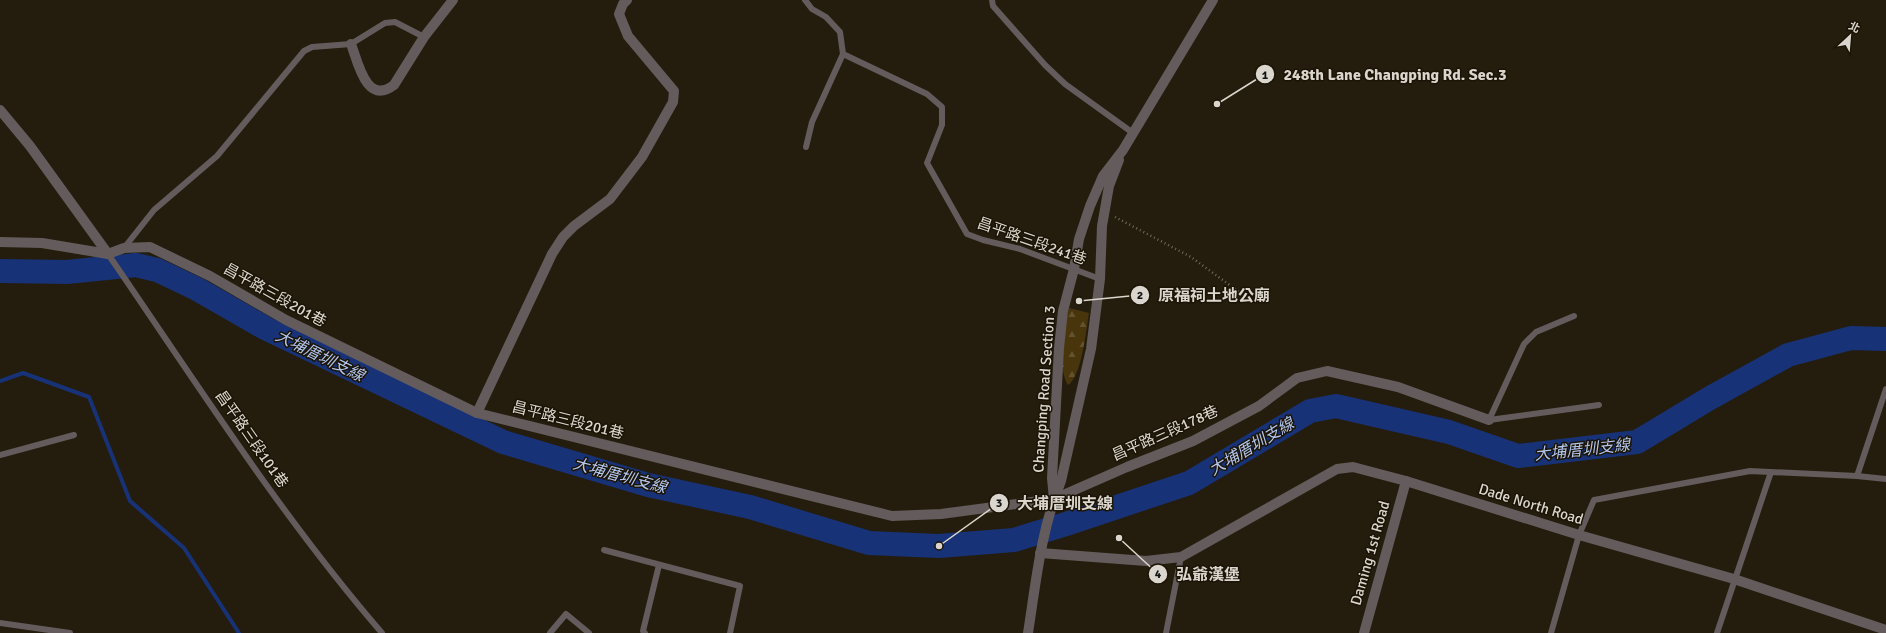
<svg xmlns="http://www.w3.org/2000/svg" width="1886" height="633" viewBox="0 0 1886 633" font-family="Signika,'Noto Sans TC',sans-serif">
<style>
.forest{fill:url(#forest-firs)}
.lines{fill:none;stroke-linecap:round;stroke-linejoin:round}
.stream{stroke:#183277;stroke-width:4}
.river{stroke:#183277;stroke-width:24}
.path{stroke:#706a5e;stroke-width:2.5;stroke-dasharray:1 3;stroke-linecap:butt}
.service{stroke:#645b5c;stroke-width:6}
.minor{stroke:#645b5c;stroke-width:10}
.tertiary{stroke:#645b5c;stroke-width:10}
.labels{text-anchor:middle;stroke-width:3;stroke-linejoin:round;paint-order:stroke}
.street-label{font-size:15px;fill:#dbd6cd;stroke:#1b1406}
.water-label{font-size:16px;font-style:italic;fill:#b1c5ed;stroke:#1b1406}
.leader{fill:none;stroke:#dbd6cd;stroke-width:1.5}
.callout-dot{fill:#dbd6cd;stroke:#1b1406;stroke-width:1.5}
.mark-label{font-size:12px;text-anchor:middle;font-weight:bold;fill:#111}
.callout-label{font-size:16px;text-anchor:middle;font-weight:bold;fill:#dbd6cd;stroke:#1b1406;stroke-width:3;stroke-linejoin:round;paint-order:stroke}
</style>
<defs>
<pattern id="forest-firs" width="22" height="20" patternUnits="userSpaceOnUse"><rect width="22" height="20" fill="#48350c"/><path d="M5 1l3.5 6h-7zM16 11l3.5 6h-7z" fill="#62522e"/></pattern>
</defs>
<rect width="100%" height="100%" fill="#241d0e"/>
<path class="forest" d="M1069,308L1089,313C1086,330 1082,376 1068,385C1057,368 1064,327 1069,308Z"/>
<g class="lines">
<polyline class="stream" points="0,381 23,373 89,397 130,501 184,548 239,633"/>
<polyline class="river" points="0,271 67,272 136,265 157,270 197,289 265,328 503,442 648,485 750,507 869,543 939,546 1014,540 1066,524 1189,483 1310,411 1336,406 1449,432 1518,456 1637,442 1710,398 1788,355 1851,338 1886,339"/>
<polyline class="path" points="1115,217 1191,257 1242,294"/>
<g class="service">
<polyline points="805,0 812,9 826,17 840,32 843,54 812,122 806,147"/>
<polyline points="992,0 993,6 1045,65 1065,84 1133,133"/>
<polyline points="843,54 927,94 942,107 942,125 927,163 967,234 983,240 1020,249 1100,279"/>
<polyline points="124,248 154,210 217,156 304,51 312,47 351,44 385,23 395,22 424,37"/>
<path d="M108,254C196,382 280,515 382,633"/>
<polyline points="1574,316 1536,332 1524,344 1489,420 1599,405"/>
<polyline points="0,455 74,435"/>
<polyline points="1857,476 1886,389"/>
<polyline points="604,550 740,586 730,633"/>
<polyline points="0,623 70,633"/>
<polyline points="550,633 566,614 589,633"/>
<polyline points="645,633 643,631 659,565"/>
<polyline points="1166,633 1181,557"/>
<polyline points="1551,633 1579,535 1594,500 1750,471 1857,476 1886,479"/>
<polyline points="1717,633 1771,472"/>
</g>
<g class="minor">
<path d="M351,44C358,62 366,106 394,85L424,37L453,0"/>
<polyline points="0,110 30,146 108,254"/>
<polyline points="0,242 42,243 108,254"/>
<polyline points="108,254 124,248 150,247 210,276 286,320 477,413 892,516 941,514 1054,499 1127,467 1193,441 1259,406 1297,378 1327,371 1398,387 1489,420"/>
<polyline points="477,413 552,254 563,237 574,226 610,199 642,157 673,102 674,91 628,36 619,14 623,4 627,0"/>
<polyline points="1040,553 1146,561 1181,557 1337,469 1353,467 1406,481 1579,535 1734,579 1886,630"/>
<polyline points="1364,633 1406,481"/>
</g>
<g class="tertiary">
<polyline points="1054,499 1052,478 1059,348 1063,311 1074,269 1079,239 1090,206 1103,176 1123,150 1213,0"/>
<path d="M1028,633C1036,582 1041,529 1061,481L1091,349L1100,279L1102,226L1109,186L1119,160"/>
</g>
</g>
<g class="labels">
<g class="street-label">
<text transform="translate(1032 241) rotate(19)" y="5">昌平路三段241巷</text>
<text transform="translate(275 295) rotate(29)" y="5">昌平路三段201巷</text>
<text transform="translate(1044 389) rotate(-86)" y="5">Changping Road Section 3</text>
<text transform="translate(568 420) rotate(14)" y="5">昌平路三段201巷</text>
<text transform="translate(1165 433) rotate(-24)" y="5">昌平路三段178巷</text>
<text transform="translate(252 439) rotate(55)" y="5">昌平路三段101巷</text>
<text transform="translate(1531 504) rotate(17)" y="5">Dade North Road</text>
<text transform="translate(1370 553) rotate(-74)" y="5">Daming 1st Road</text>
</g>
<g class="water-label">
<text transform="translate(320 355) rotate(26)" y="6">大埔厝圳支線</text>
<text transform="translate(1251 446) rotate(-31)" y="6">大埔厝圳支線</text>
<text transform="translate(1582 449) rotate(-6)" y="6">大埔厝圳支線</text>
<text transform="translate(620 475) rotate(15)" y="6">大埔厝圳支線</text>
</g>
</g>
<path class="leader" d="M1217 104L1265 74M1079 301L1140 295M939 546L999 503M1119 538L1158 574"/>
<g class="callout-dot">
<circle cx="1217" cy="104" r="4"/>
<circle cx="1079" cy="301" r="4"/>
<circle cx="939" cy="546" r="4"/>
<circle cx="1119" cy="538" r="4"/>
<circle cx="1265" cy="74" r="10"/>
<circle cx="1140" cy="295" r="10"/>
<circle cx="999" cy="503" r="10"/>
<circle cx="1158" cy="574" r="10"/>
</g>
<g class="mark-label">
<text x="1265" y="79">1</text>
<text x="1140" y="299">2</text>
<text x="999" y="507">3</text>
<text x="1158" y="578">4</text>
</g>
<g class="callout-label">
<text x="1395" y="80">248th Lane Changping Rd. Sec.3</text>
<text x="1214" y="301">原福祠土地公廟</text>
<text x="1065" y="509">大埔厝圳支線</text>
<text x="1208" y="580">弘爺漢堡</text>
</g>
<g transform="translate(1850 36) rotate(26)" stroke="#1b1406" stroke-width="3" paint-order="stroke">
<path d="M0-3L7 15L0 10L-7 15Z" fill="#dbd6cd"/>
<text y="-6" font-size="11" font-weight="bold" text-anchor="middle" fill="#dbd6cd">北</text>
</g>
</svg>
